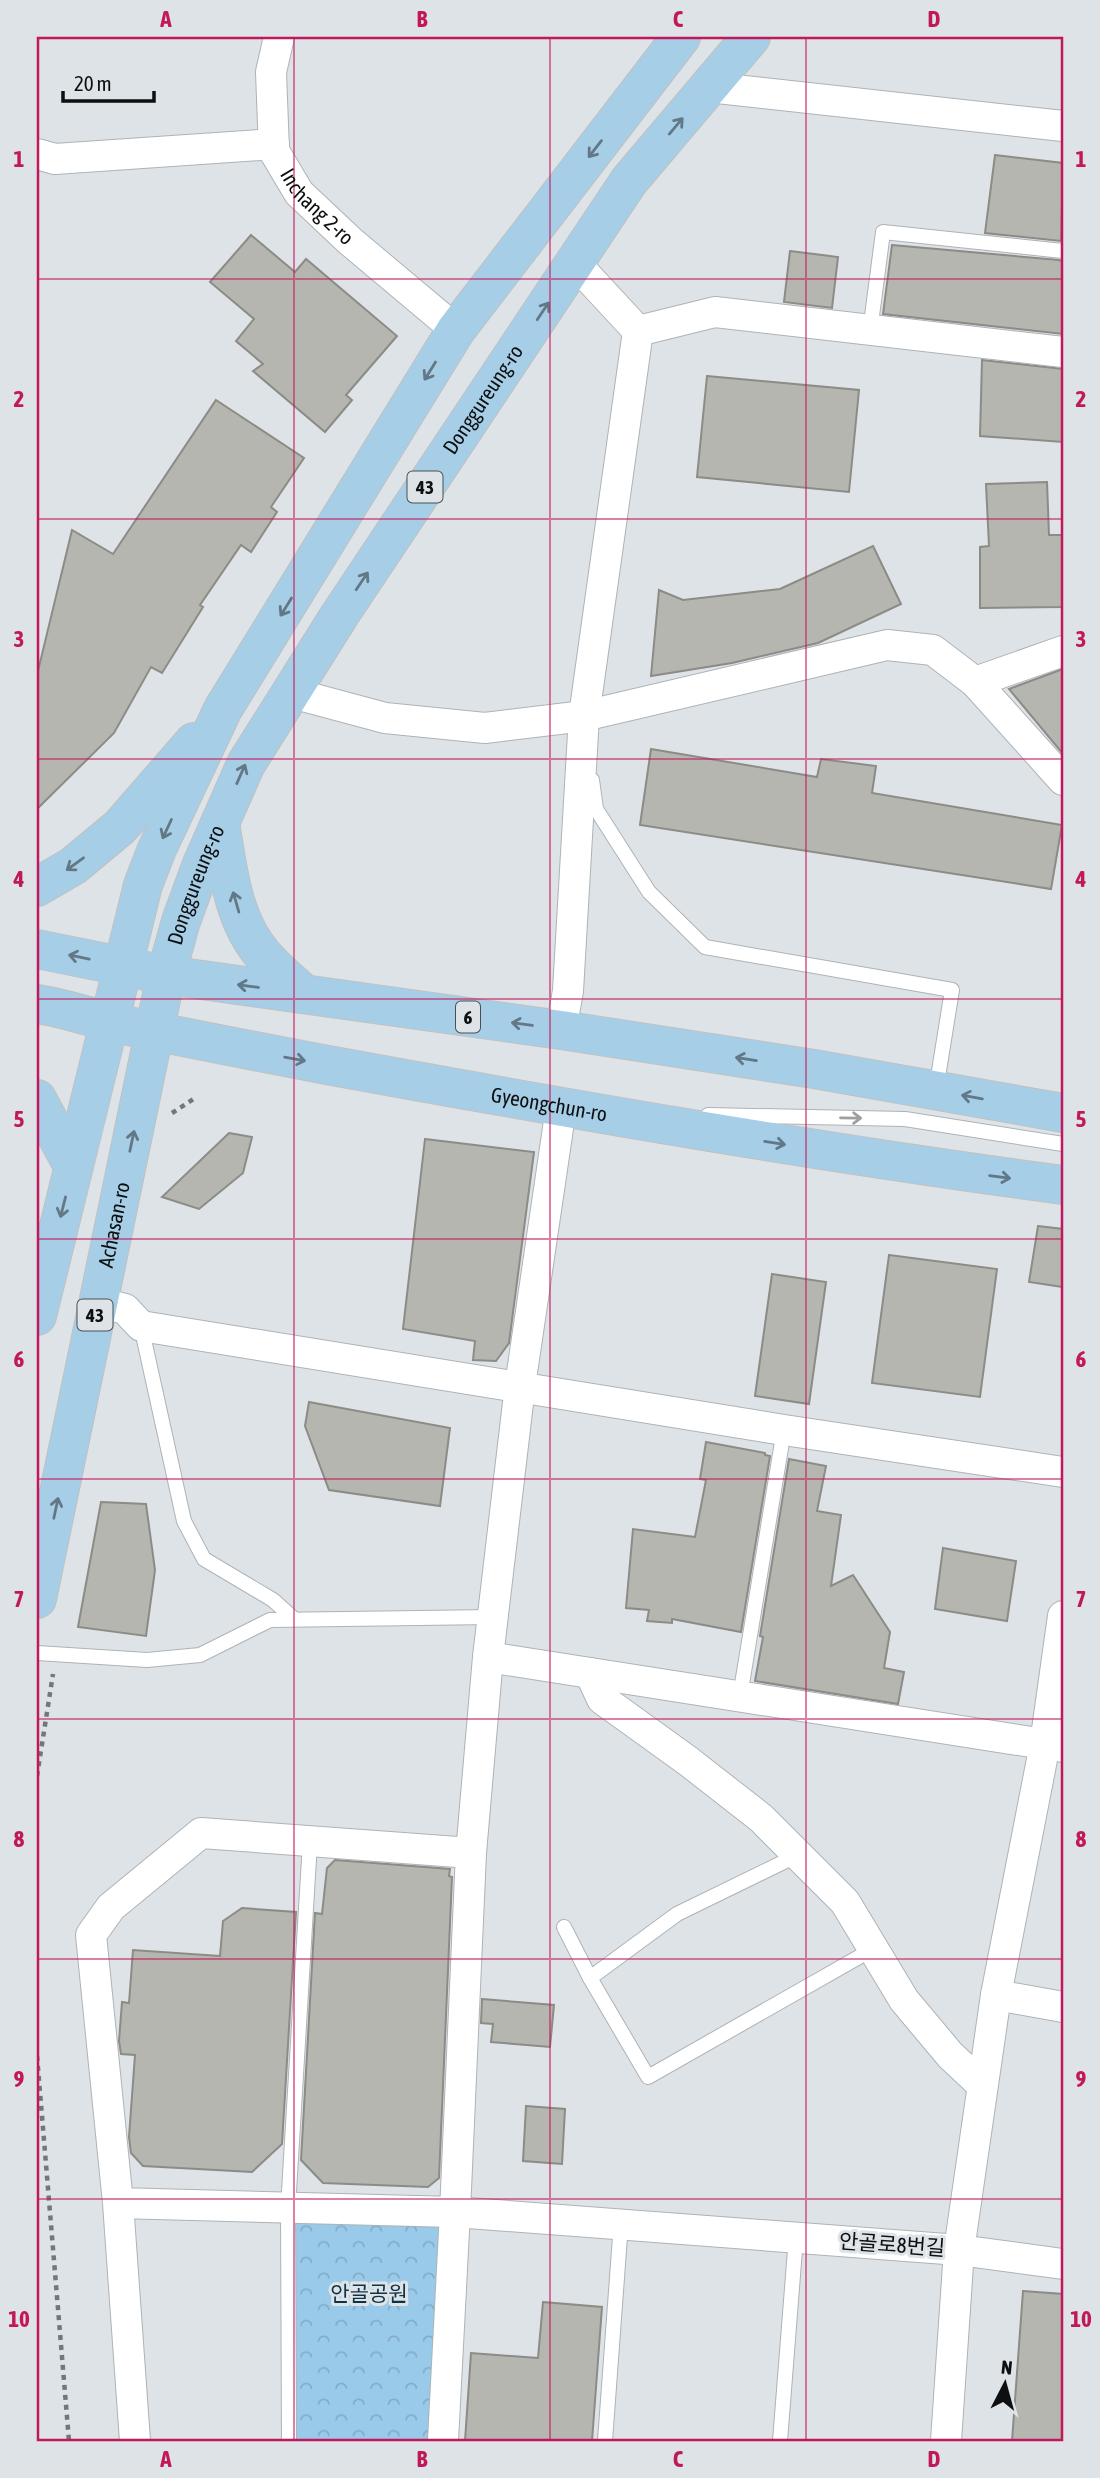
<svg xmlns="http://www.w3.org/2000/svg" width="1100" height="2478" viewBox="0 0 1100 2478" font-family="'Asap Condensed','Noto Sans KR',sans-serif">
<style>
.forest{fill:url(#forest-crowns)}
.building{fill:#b6b6b0;stroke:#8c8b86;stroke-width:2}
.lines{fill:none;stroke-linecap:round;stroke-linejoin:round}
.service-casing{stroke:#adb3b7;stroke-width:16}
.minor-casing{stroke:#adb3b7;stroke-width:32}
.primary-casing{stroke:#c0c1c1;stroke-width:40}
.path{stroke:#737779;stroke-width:4.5;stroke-dasharray:5 5;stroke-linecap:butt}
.service{stroke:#fff;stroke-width:14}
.minor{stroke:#fff;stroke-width:30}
.primary{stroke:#a7cee7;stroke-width:38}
.oneway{stroke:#627886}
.oneway2{stroke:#9e9f9f}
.grid{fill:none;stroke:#c2185b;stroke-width:2;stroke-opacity:0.55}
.labels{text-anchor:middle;stroke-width:6;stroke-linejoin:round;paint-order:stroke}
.shield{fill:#dde3e7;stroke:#4b4f50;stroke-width:2}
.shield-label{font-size:19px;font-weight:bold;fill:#0d0f10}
.street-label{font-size:21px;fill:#0d0f10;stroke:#dde3e7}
.park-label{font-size:21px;fill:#0e3246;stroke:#dde3e7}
.neatline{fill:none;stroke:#c2185b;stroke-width:2.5}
.grid-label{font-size:23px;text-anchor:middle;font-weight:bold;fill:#c2185b}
</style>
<defs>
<pattern id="forest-crowns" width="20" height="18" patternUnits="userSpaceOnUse" patternTransform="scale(1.75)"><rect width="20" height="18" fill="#99cae9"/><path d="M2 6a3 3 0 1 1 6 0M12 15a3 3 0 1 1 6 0" fill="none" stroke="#83acc7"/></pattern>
</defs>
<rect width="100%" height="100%" fill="#dde3e7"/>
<polygon class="forest" points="288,2208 455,2212 443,2441 289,2441"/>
<g class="building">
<polygon points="995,155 1063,163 1061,241 985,233"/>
<polygon points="251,235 295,272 306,259 397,336 346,395 352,400 325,432 253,371 263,364 236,341 254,319 210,282"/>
<polygon points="892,245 1059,260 1063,262 1063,334 883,314"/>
<polygon points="790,251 838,257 832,308 784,302"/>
<polygon points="982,360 1063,369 1063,442 980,436"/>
<polygon points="707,376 859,390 849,492 697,477"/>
<polygon points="216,400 304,458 271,507 277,512 251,552 241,545 200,605 203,607 162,673 151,667 114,733 37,809 37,675 72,530 113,554"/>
<polygon points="1047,482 1049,535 1063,535 1063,607 980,608 980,547 989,546 986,484"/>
<polygon points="873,546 901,604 818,643 732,663 651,676 659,590 683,600 780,589"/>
<polygon points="1063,669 1063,754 1009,689"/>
<polygon points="651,749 817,777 821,759 876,766 872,793 1062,825 1051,889 640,825"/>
<polygon points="229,1133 252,1137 243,1173 199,1209 162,1197"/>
<polygon points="425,1139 534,1152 509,1343 496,1361 473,1360 475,1341 403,1329"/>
<polygon points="1038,1226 1063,1229 1063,1287 1029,1282"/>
<polygon points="889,1255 997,1269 980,1397 872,1383"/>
<polygon points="772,1274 826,1282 809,1404 755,1396"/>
<polygon points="309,1402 450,1428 440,1506 329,1490 305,1426"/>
<polygon points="706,1442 765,1453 765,1455 770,1456 741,1632 672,1619 672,1623 647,1621 649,1610 626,1608 633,1529 695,1537 706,1480 700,1479"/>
<polygon points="789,1459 826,1466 817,1511 841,1515 831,1586 853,1575 890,1632 884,1668 904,1672 898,1704 755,1681 763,1637 760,1636"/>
<polygon points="101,1502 146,1504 155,1570 146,1636 78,1627"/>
<polygon points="943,1548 1016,1561 1007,1621 935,1609"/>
<polygon points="335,1860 450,1869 449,1876 452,1877 439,2178 428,2187 323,2183 301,2160 315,1913 322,1914 327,1868"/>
<polygon points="242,1908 296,1912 282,2144 252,2172 143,2166 131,2153 129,2137 135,2055 121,2054 119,2041 122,2002 129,2003 133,1950 220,1956 223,1921"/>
<polygon points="482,1999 554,2005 550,2047 491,2042 493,2024 481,2023"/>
<polygon points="526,2106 565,2109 562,2164 523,2161"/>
<polygon points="1023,2291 1063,2294 1063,2441 1012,2441"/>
<polygon points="543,2302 602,2307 592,2441 465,2441 471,2353 538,2358"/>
</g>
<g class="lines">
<defs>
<g id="service">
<polyline points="870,331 883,232 1063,251"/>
<polyline points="592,780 596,809 649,892 705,947 952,990 939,1071"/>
<polyline points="708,1115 905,1119 1063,1144"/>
<polyline points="141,1326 184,1521 204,1559 273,1600 294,1619"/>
<polyline points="37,1653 147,1660 200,1655 270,1620 493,1617"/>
<polyline points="740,1696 784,1430"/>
<polyline points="798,1855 677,1914 590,1978 648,2077 873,1949"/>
<polyline points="564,1927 590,1978"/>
<polyline points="289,2441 288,2208 310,1842"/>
<polyline points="605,2441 621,2223"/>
<polyline points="780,2441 796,2237"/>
</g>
<g id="minor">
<path id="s1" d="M279,37L271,72L274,151L299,193L350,241L456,330"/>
<polyline points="708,87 1063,126"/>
<polyline points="37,154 55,159 274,144"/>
<polyline points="638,331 715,312 1063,352"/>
<polyline points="975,682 1063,651"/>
<polyline points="292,693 385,718 485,728 584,716 887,645 933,650 975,682 1063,780"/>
<polyline points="561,1030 568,991 584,716 638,331 575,263"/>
<polyline points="98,1302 125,1309 141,1326 784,1430 1063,1472"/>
<polyline points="488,1657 1063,1747"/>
<polyline points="590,1673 602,1699 688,1761 761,1818 845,1902 904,2000 950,2055 982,2085"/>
<polyline points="471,1853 488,1657 520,1386 561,1108"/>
<polyline points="996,1995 1063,2007"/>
<polyline points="118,2203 455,2212 471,1853 201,1833 111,1907 91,1935 118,2203 135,2441"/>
<polyline points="443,2441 455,2212 959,2250 996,1995 1045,1744 1063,1616"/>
<polyline points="946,2441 959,2250 1063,2264"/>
</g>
<g id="primary">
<path d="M220,823C228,869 232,920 264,956C276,970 291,982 304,994"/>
<polyline points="37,887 73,866 120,827 194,742"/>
<polyline points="37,949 166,975 561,1030 814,1069 1063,1113"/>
<path id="s2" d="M37,1004C65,1008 91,1018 119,1024C186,1038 254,1051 322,1064C568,1109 815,1152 1063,1185"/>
<polyline points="37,1099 73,1166"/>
<polyline points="37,1316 143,885 157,849 223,709 456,330 681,37"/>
<path id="s3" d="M37,1599L166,975L181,921L202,864L246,764L339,616L629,181L751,37"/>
</g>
</defs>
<use href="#service" class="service-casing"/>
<use href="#minor" class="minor-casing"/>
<use href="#primary" class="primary-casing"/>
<g class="path">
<polyline points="172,1113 195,1098"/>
<polyline points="37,1776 53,1674"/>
<polyline points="37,2056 69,2441"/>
</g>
<use href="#service" class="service"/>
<use href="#minor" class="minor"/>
<use href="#primary" class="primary"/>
</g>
<defs><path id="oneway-shaft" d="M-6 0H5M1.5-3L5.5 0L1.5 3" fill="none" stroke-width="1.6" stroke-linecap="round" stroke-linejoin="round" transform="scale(1.75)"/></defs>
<g class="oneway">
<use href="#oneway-shaft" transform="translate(676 126) rotate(-50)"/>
<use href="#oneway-shaft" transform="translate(595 149) rotate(128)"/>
<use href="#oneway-shaft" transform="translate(543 311) rotate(-56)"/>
<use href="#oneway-shaft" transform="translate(430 371) rotate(122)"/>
<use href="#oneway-shaft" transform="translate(362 581) rotate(-56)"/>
<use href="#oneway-shaft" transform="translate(286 607) rotate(122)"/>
<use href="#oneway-shaft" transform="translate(241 774) rotate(-66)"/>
<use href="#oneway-shaft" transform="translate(167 829) rotate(115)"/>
<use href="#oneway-shaft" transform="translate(75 864) rotate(144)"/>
<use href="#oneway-shaft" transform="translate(236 902) rotate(-106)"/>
<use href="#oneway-shaft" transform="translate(79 957) rotate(-168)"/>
<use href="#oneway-shaft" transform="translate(248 986) rotate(-172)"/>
<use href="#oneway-shaft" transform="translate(522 1024) rotate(-172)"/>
<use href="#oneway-shaft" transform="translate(295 1059) rotate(10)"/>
<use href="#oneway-shaft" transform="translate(746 1059) rotate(-171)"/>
<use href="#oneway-shaft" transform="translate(972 1097) rotate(-170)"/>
<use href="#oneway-shaft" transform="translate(132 1141) rotate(-78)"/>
<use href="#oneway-shaft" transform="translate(775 1143) rotate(9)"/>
<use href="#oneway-shaft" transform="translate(1000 1177) rotate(8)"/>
<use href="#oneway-shaft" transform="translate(63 1207) rotate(104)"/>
<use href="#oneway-shaft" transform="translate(56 1508) rotate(-78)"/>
</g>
<use class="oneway2" href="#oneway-shaft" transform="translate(851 1118) rotate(1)"/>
<path class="grid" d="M294,37V2441M550,37V2441M806,37V2441M37,279H1063M37,519H1063M37,759H1063M37,999H1063M37,1239H1063M37,1479H1063M37,1719H1063M37,1959H1063M37,2199H1063"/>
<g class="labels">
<g class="shield">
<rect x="407.5" y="471.5" width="35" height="31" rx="5"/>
<rect x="456" y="1001.5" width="24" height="31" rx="5"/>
<rect x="77.5" y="1299.5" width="35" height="31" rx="5"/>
</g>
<g class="shield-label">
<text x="425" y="494">43</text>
<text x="468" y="1024">6</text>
<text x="95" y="1322">43</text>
</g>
<g class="street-label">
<text dy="7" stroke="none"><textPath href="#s1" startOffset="186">Inchang 2-ro</textPath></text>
<text dy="7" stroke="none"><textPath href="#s3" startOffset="1298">Donggureung-ro</textPath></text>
<text dy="7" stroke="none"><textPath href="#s3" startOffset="732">Donggureung-ro</textPath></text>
<text dy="7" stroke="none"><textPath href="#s2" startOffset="522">Gyeongchun-ro</textPath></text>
<text dy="7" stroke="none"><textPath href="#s3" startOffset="382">Achasan-ro</textPath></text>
<text transform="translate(892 2245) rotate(4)" y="7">안골로8번길</text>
</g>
<g class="park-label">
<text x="369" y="2301">안골공원</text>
</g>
</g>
<rect width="1100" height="2478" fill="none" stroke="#dde3e7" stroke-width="77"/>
<g transform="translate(1005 2384) rotate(6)" stroke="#dde3e7" stroke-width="5" paint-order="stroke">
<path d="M0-5L12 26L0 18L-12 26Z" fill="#0d0f10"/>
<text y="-10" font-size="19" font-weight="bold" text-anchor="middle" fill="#0d0f10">N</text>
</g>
<path d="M63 91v10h91v-10" fill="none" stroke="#0d0f10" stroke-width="3.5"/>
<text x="74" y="91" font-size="21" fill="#0d0f10" stroke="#dde3e7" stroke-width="5" paint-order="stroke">20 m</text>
<rect x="38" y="38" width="1024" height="2402" class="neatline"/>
<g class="grid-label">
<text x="166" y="27">A</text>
<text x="422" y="27">B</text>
<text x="678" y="27">C</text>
<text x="934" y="27">D</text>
<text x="19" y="167">1</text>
<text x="1081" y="167">1</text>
<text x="19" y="407">2</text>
<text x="1081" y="407">2</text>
<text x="19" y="647">3</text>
<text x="1081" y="647">3</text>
<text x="19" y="887">4</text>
<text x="1081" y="887">4</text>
<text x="19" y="1127">5</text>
<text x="1081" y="1127">5</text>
<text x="19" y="1367">6</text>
<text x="1081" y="1367">6</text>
<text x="19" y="1607">7</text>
<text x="1081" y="1607">7</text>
<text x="19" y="1847">8</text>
<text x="1081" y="1847">8</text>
<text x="19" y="2087">9</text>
<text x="1081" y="2087">9</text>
<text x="19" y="2327">10</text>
<text x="1081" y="2327">10</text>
<text x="166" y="2467">A</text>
<text x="422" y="2467">B</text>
<text x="678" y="2467">C</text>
<text x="934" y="2467">D</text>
</g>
</svg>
